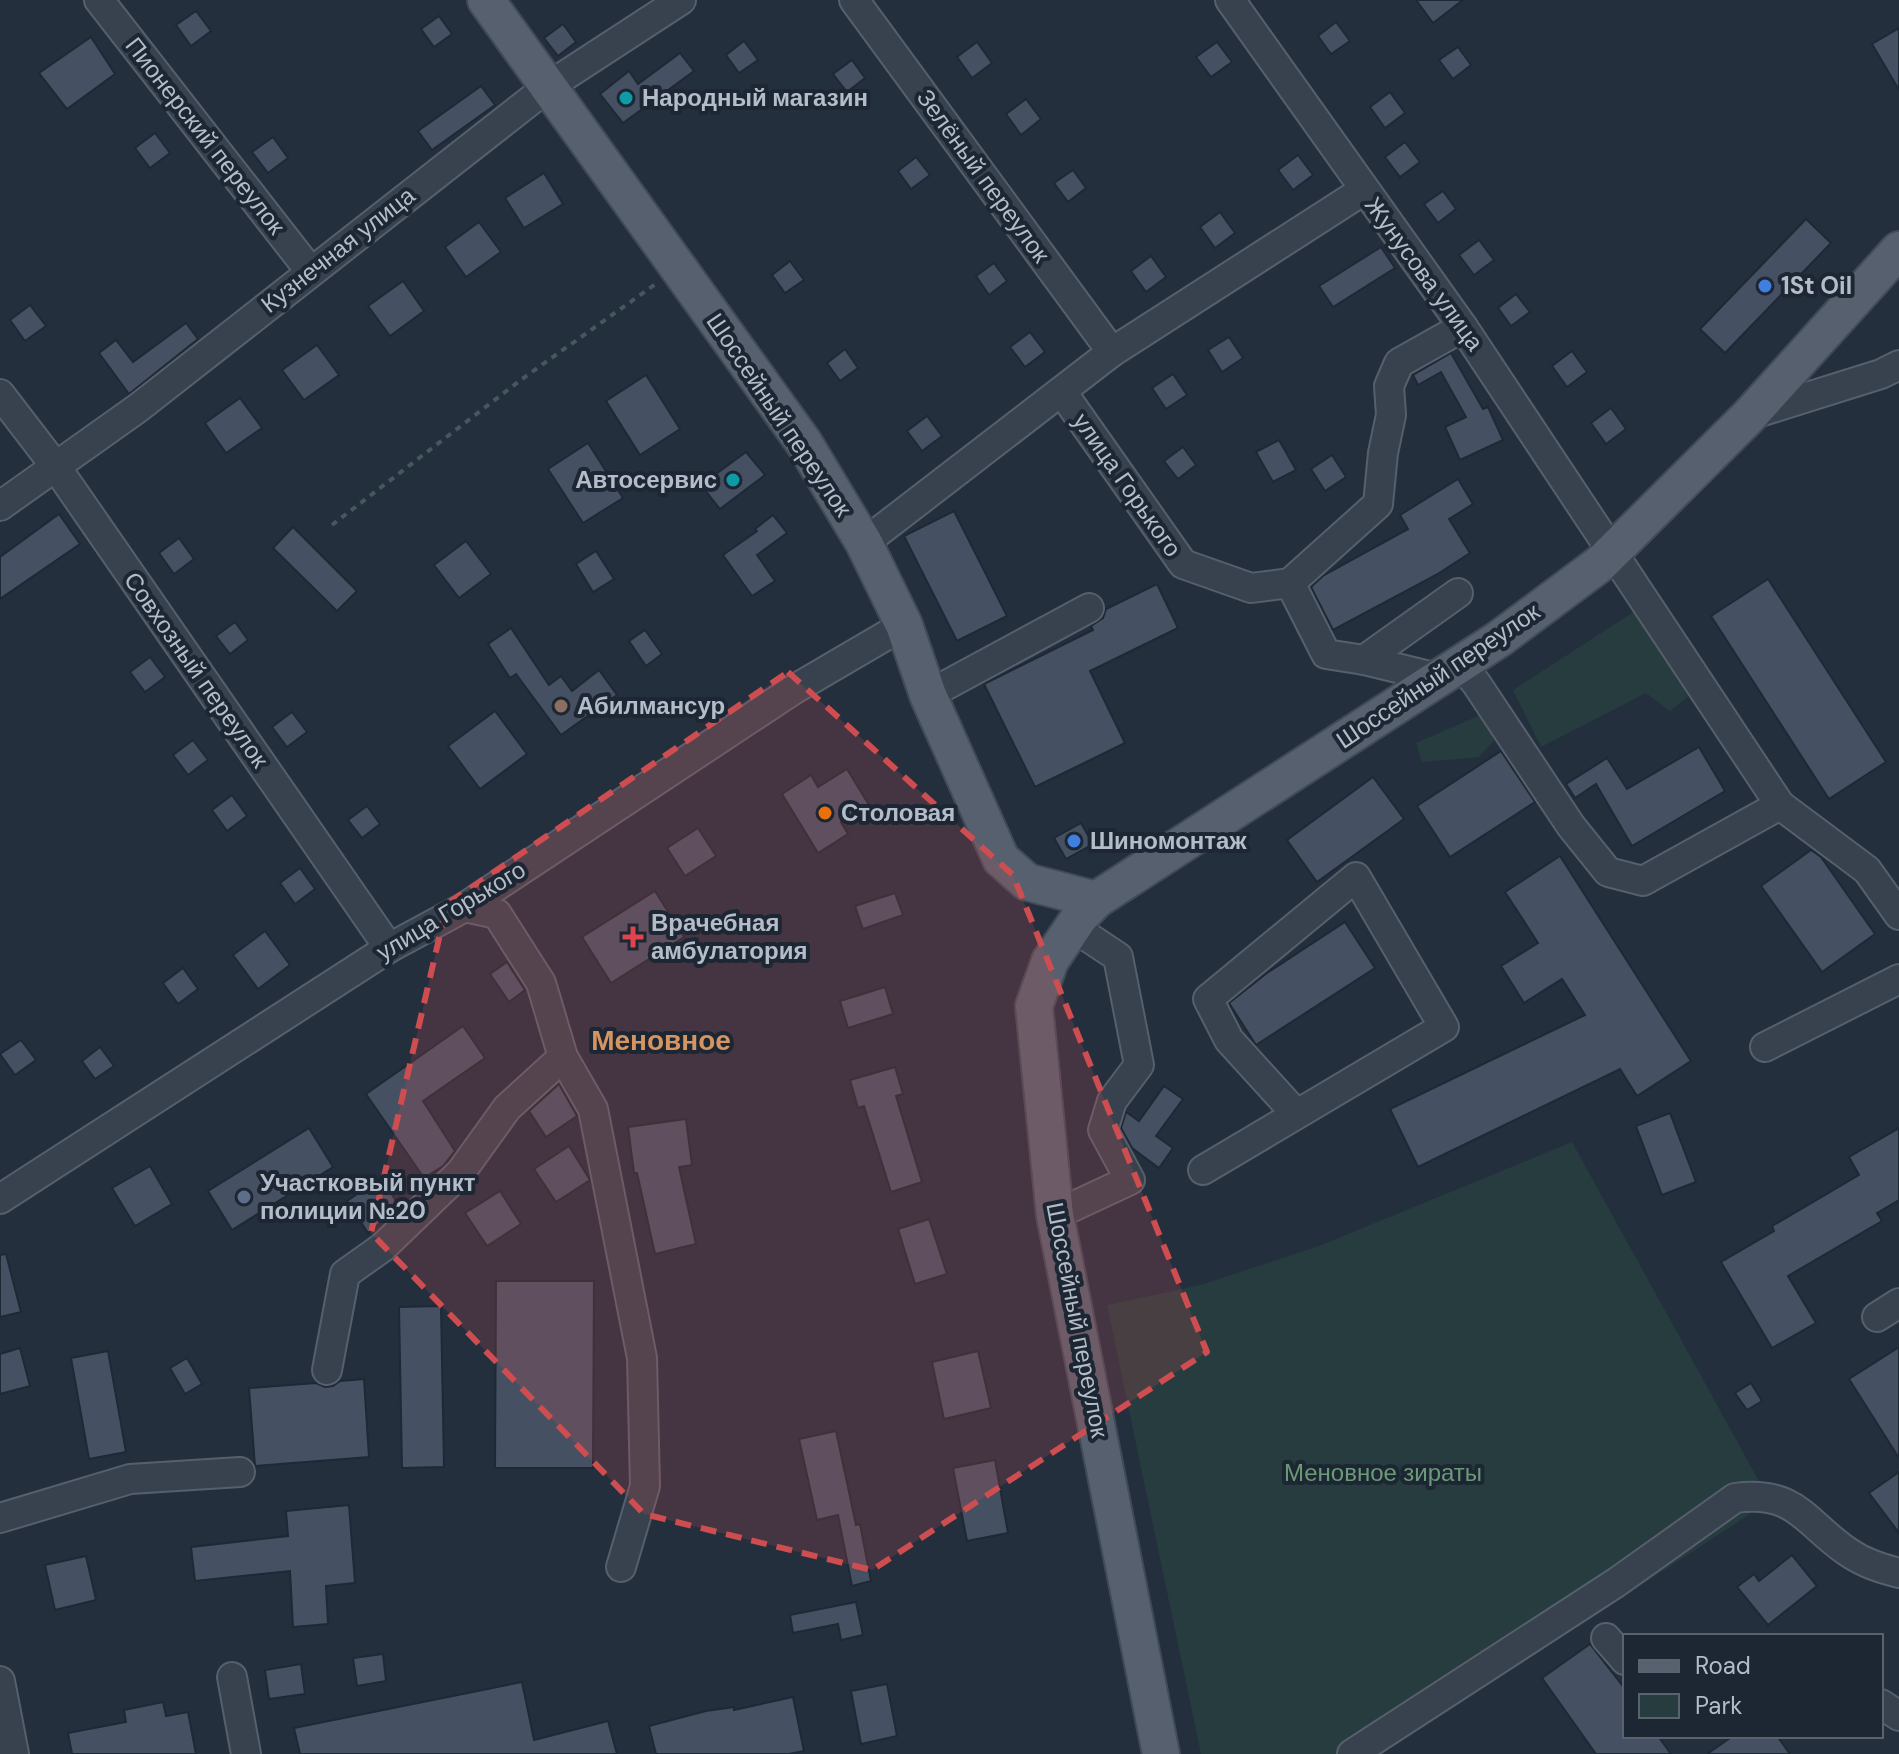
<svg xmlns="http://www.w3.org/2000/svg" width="1899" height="1754" viewBox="0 0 1899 1754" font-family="'DM Sans',sans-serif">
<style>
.green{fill:#263c3f}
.building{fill:#455162;stroke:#1f2835;stroke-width:2}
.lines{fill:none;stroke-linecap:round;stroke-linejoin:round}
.minor-casing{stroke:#565f6c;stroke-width:32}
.major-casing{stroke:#414a57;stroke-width:40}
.path{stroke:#44595c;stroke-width:4;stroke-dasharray:6 6;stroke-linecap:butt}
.minor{stroke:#38414e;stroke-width:28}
.major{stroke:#56606e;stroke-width:36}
.marked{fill:#ce4d50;fill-opacity:0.2;stroke:#ce4d50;stroke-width:6;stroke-dasharray:16 10;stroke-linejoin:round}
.culture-dot{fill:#0f9aa8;stroke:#1d2633;stroke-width:3}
.shop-dot{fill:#3f7fe0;stroke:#1d2633;stroke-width:3}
.education-dot{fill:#8d6e63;stroke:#1d2633;stroke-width:3}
.food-dot{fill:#e8710a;stroke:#1d2633;stroke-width:3}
.health-dot{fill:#e0444e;stroke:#1d2633;stroke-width:3}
.service-dot{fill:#5c6f8a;stroke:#1d2633;stroke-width:3}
.labels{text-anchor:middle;stroke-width:8;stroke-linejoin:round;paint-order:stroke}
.poi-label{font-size:24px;font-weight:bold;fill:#b4bcc9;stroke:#1d2633;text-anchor:start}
.street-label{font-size:24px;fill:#b4bcc9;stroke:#1d2633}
.park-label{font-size:24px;fill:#6b9a76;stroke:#1d2633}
.quarter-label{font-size:28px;font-weight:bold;fill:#d59563;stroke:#1d2633}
</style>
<rect width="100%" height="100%" fill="#242f3e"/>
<g class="green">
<polygon points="1635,611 1696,690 1670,711 1646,693 1541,747 1513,690"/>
<polygon points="1485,713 1498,736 1479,757 1422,762 1416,743"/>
<polygon points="1572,1142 1770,1501 1382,1754 1201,1754 1107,1305 1201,1285 1319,1246"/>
</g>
<g class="building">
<polygon points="1416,0 1463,0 1433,23"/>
<polygon points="196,11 211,31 191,46 176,25"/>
<polygon points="439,16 452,34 434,47 421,29"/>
<polygon points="1336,22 1350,41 1331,54 1318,36"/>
<polygon points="563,24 576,42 558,56 544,38"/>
<polygon points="1899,28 1899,90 1872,44"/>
<polygon points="91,37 115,74 67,109 39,73"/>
<polygon points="744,41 758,60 739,73 726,55"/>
<polygon points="977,42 992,63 972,78 957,57"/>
<polygon points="1217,42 1232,62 1211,77 1196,57"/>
<polygon points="1458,47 1471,65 1453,79 1439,60"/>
<polygon points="680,53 694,71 623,123 600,94 629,71 638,84"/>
<polygon points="852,60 865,78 847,92 833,74"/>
<polygon points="481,86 495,105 432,150 418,131"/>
<polygon points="1390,92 1405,113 1385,128 1370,107"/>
<polygon points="1026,99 1041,119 1021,135 1006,114"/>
<polygon points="155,133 170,153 150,168 135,148"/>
<polygon points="273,137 288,158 268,173 252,152"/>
<polygon points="1405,142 1420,162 1400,177 1385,157"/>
<polygon points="1298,155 1313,175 1293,190 1278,170"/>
<polygon points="916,157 930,175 911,189 898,171"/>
<polygon points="1073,170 1086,188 1068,202 1054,183"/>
<polygon points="544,173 563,204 524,228 505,198"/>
<polygon points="1443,191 1456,209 1438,223 1424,204"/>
<polygon points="1220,212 1235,233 1215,248 1200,227"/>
<polygon points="1806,219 1831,243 1725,353 1700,329"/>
<polygon points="479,222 501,252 466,277 445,247"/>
<polygon points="1479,240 1494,260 1474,275 1459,255"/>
<polygon points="1381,247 1395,268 1333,307 1319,286"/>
<polygon points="1151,256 1166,277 1146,292 1131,271"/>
<polygon points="790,261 804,280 785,293 772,275"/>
<polygon points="994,263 1007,281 989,295 976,276"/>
<polygon points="403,281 424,311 390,336 368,306"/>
<polygon points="1516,294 1530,312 1511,326 1498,308"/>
<polygon points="30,305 46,326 25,341 10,320"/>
<polygon points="186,323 198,339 129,394 99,353 116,340 133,362"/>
<polygon points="1030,332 1045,352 1025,367 1010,347"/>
<polygon points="1229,337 1243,358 1222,372 1208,350"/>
<polygon points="317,345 339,375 304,400 282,370"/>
<polygon points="845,349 858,368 840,381 827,363"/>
<polygon points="1572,351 1587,372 1567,387 1552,366"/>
<polygon points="1451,353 1483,409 1488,407 1503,440 1460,460 1445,427 1466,417 1441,372 1418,385 1413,375"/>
<polygon points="1173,374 1187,395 1166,409 1152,388"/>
<polygon points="646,375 680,429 640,455 606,401"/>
<polygon points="240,398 262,428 226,453 205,423"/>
<polygon points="1611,408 1626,429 1606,444 1591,423"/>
<polygon points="927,416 942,436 922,451 907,431"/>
<polygon points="1279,440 1296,470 1273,482 1256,452"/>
<polygon points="588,443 623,498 583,523 548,469"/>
<polygon points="1183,447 1196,465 1178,479 1164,461"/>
<polygon points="746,452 765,475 720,509 701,485"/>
<polygon points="1332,455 1346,477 1325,491 1311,469"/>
<polygon points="1458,479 1473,504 1449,519 1470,553 1436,575 1333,630 1311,587 1324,575 1408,529 1400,515"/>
<polygon points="954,511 1007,616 957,641 904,536"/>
<polygon points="59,514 80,544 0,599 0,557"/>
<polygon points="773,515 787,533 757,555 775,581 752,596 723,555 757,531 755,529"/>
<polygon points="293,527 357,591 337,611 273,548"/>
<polygon points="179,538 194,559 174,574 159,553"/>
<polygon points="466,541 491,574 459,598 434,565"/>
<polygon points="596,551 614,579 593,592 576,564"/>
<polygon points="1768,579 1886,762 1829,799 1711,616"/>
<polygon points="1157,584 1178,628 1090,671 1125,743 1035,787 984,684 1093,630 1091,626 1103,618 1106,609"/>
<polygon points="235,622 248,640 230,654 216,636"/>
<polygon points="511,628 549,685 561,676 572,691 599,670 617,695 561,735 516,674 510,678 488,644"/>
<polygon points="645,630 662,654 646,666 629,641"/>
<polygon points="150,657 165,677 145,692 130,672"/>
<polygon points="495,711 527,754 480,789 448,746"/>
<polygon points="292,712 307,732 287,747 272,727"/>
<polygon points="193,740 208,760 188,775 173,755"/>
<polygon points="1699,747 1725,791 1632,846 1596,784 1575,798 1566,784 1607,758 1627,789"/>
<polygon points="1501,751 1535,802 1450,857 1417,806"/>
<polygon points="847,769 869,805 841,822 848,834 818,853 782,794 811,775 818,787"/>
<polygon points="1373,777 1404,819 1317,882 1287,840"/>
<polygon points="232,795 247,816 227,831 212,810"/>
<polygon points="367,806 380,824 362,838 348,820"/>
<polygon points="1081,823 1093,844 1066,859 1054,838"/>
<polygon points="698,828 716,856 685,876 667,848"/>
<polygon points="1811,850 1821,857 1875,934 1822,972 1761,886"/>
<polygon points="1560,856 1691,1061 1637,1096 1620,1069 1418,1167 1390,1109 1585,1015 1562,979 1524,1003 1501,966 1538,943 1505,892"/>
<polygon points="300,868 315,889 295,904 280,883"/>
<polygon points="655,891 684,937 611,983 582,937"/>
<polygon points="895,893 903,915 863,929 855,906"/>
<polygon points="1345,922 1375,968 1256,1045 1229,1003 1267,973"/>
<polygon points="265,931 290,965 258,989 233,955"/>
<polygon points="507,962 525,990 509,1002 490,974"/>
<polygon points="183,968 198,989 178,1004 163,983"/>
<polygon points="885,987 893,1014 848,1028 840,1001"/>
<polygon points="463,1026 485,1058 423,1101 455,1151 443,1166 424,1178 366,1094"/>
<polygon points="21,1040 36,1060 15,1075 0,1054"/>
<polygon points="100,1047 114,1066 95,1079 82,1061"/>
<polygon points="895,1067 903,1094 896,1096 922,1182 891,1192 864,1106 858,1108 850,1080"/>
<polygon points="559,1084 577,1116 546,1137 529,1111"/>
<polygon points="1164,1086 1183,1099 1156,1136 1173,1148 1159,1168 1132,1148 1121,1128 1126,1112 1139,1121"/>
<polygon points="1670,1113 1696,1182 1662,1195 1636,1126"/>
<polygon points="686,1119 692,1165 679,1167 696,1244 655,1254 637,1173 634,1173 628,1127"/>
<polygon points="309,1128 333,1167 232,1230 208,1191"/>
<polygon points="1899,1128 1899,1200 1877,1213 1882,1221 1788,1276 1816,1323 1772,1348 1721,1262 1774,1231 1772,1226 1859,1175 1849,1157"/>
<polygon points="569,1146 590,1180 556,1202 534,1169"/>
<polygon points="150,1166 172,1204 135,1226 112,1188"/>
<polygon points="381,1178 400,1207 368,1233 347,1201"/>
<polygon points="500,1191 521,1224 487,1246 465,1213"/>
<polygon points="929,1219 947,1274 915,1284 898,1229"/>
<polygon points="6,1254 21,1312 0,1317 0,1255"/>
<polygon points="496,1281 594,1281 593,1468 495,1468"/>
<polygon points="441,1306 444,1467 402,1468 399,1307"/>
<polygon points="1899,1347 1899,1458 1849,1379"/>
<polygon points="20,1348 30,1386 0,1394 0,1354"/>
<polygon points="108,1351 126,1452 89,1459 71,1358"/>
<polygon points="978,1351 991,1408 944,1419 932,1362"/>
<polygon points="187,1358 202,1384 185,1394 170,1368"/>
<polygon points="364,1379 369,1457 255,1466 249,1388 316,1383 325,1387 333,1386 340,1381"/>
<polygon points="1751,1383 1762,1401 1747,1410 1735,1393"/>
<polygon points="836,1431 856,1525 860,1524 871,1581 852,1586 838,1515 817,1520 799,1439"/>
<polygon points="995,1460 1008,1533 967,1541 953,1468"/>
<polygon points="1899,1472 1899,1533 1869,1493"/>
<polygon points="349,1505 355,1583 326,1586 328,1624 293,1627 290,1571 195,1581 191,1547 288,1536 286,1511"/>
<polygon points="1792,1555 1817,1586 1768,1625 1737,1587 1754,1574 1759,1581"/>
<polygon points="86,1556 96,1600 55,1610 45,1565"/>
<polygon points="856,1602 863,1635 841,1640 838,1624 793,1633 790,1615"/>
<polygon points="1590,1644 1625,1689 1625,1736 1658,1736 1671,1754 1596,1754 1542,1678"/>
<polygon points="383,1654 386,1681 357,1686 353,1658"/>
<polygon points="301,1664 305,1694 269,1699 265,1670"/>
<polygon points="522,1682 534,1740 608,1721 617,1754 300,1754 294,1728"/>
<polygon points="887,1684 897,1736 861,1744 851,1691"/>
<polygon points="793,1697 804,1751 789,1754 656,1754 649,1726 706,1711 734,1707 734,1710"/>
<polygon points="163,1702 166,1716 188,1712 196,1754 72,1754 68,1733 126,1722 124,1710"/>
<polygon points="1733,1736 1777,1736 1790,1754 1707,1754"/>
</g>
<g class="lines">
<defs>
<g id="minor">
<polyline points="99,0 311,272"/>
<polyline points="854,0 1112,352"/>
<polyline points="1230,0 1463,327 1780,805 1867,870 1899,915"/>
<polyline points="1062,392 1183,564 1251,588 1290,583 1378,504 1383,453 1391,415 1389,386 1399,363 1463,327"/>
<polyline points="0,394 56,467 389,948"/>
<polyline points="1750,415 1881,374 1899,365"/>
<polyline points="0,506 138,408 549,86 681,0"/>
<polyline points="864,543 1112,352 1364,190"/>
<polyline points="1290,583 1326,654 1364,660 1438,678"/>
<polyline points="1364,660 1458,593"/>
<polyline points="1460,664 1476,683 1571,826 1608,872 1643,881 1780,805"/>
<polyline points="928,695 1089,608"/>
<polyline points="1765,1047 1899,979"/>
<polyline points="563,1057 593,1109 642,1358 645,1486 621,1567"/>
<polyline points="1203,1170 1444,1027 1356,877 1208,999 1229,1040 1289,1106 1294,1116"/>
<polyline points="0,1199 389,948 465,907 793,690 904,625"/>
<polyline points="1055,1215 1130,1180 1103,1130 1112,1101 1139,1065 1118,957 1073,927"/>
<polyline points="1877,1317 1899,1303"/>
<polyline points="327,1370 345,1274 383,1247 461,1172 507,1108 563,1057 541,983 497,914 465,907"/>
<polyline points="0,1518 130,1479 240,1472"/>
<polyline points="1606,1638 1625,1660"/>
<polyline points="232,1677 246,1754"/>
<polyline points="0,1681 14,1754"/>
<polyline points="1881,1704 1899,1716"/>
<path d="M1352,1754L1617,1582L1735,1498C1797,1490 1805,1523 1848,1552C1864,1563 1880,1568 1899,1573"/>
</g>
<g id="major">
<polyline points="486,0 804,443 864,543 904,625 928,695 1001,859 1027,882 1096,900"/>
<polyline points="1161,1754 1055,1215 1034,1006 1050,961 1079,918 1096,900 1499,639 1601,563 1750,415 1899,250"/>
</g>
</defs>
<use href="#minor" class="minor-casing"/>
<use href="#major" class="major-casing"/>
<polyline class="path" points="332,525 522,379 657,283"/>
<use href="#minor" class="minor"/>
<use href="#major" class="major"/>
</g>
<path class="marked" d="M788,672L1013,875L1207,1352L872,1570L644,1514L371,1233L447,904Z"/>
<g class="culture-dot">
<circle cx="626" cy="98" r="8"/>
<circle cx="733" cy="480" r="8"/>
</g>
<g class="shop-dot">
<circle cx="1765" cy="286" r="8"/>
<circle cx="1074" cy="841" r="8"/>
</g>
<circle class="education-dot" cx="561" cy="706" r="8"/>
<circle class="food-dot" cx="825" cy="813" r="8"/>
<path class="health-dot" d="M629 925h8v8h8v8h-8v8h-8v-8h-8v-8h8z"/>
<circle class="service-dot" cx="244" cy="1197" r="8"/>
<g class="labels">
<g class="poi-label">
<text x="642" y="106">Народный магазин</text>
<text x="1781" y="294">1St Oil</text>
<text x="717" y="488" text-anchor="end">Автосервис</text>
<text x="577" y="714">Абилмансур</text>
<text x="841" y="821">Столовая</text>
<text x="1090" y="849">Шиномонтаж</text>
<text x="651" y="931">Врачебная<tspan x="651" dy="28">амбулатория</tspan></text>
<text x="260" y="1191">Участковый пункт<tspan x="260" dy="28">полиции №20</tspan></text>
</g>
<g class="street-label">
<text transform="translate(205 136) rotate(52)" y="8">Пионерский переулок</text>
<text transform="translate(983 176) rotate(54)" y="8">Зелёный переулок</text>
<text transform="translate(338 250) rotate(-38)" y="8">Кузнечная улица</text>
<text transform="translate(1424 274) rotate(54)" y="8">Жунусова улица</text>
<text transform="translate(779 415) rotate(56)" y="8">Шоссейный переулок</text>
<text transform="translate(1127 485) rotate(55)" y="8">улица Горького</text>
<text transform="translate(196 670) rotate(55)" y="8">Совхозный переулок</text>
<text transform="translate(1438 676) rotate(-34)" y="8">Шоссейный переулок</text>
<text transform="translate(451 911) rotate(-31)" y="8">улица Горького</text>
<text transform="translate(1077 1320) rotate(79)" y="8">Шоссейный переулок</text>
</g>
<g class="park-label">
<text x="1383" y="1481">Меновное зираты</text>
</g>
<g class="quarter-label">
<text x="661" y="1050">Меновное</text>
</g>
</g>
<rect x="1623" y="1634" width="260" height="104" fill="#1d2633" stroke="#59626f" stroke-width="2"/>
<rect x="1639" y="1660" width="40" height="12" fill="#56606e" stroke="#59626f" stroke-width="2"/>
<text x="1695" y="1674" font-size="24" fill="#b4bcc9">Road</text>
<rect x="1639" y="1694" width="40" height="24" fill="#263c3f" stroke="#59626f" stroke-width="2"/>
<text x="1695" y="1714" font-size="24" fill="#b4bcc9">Park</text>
</svg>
